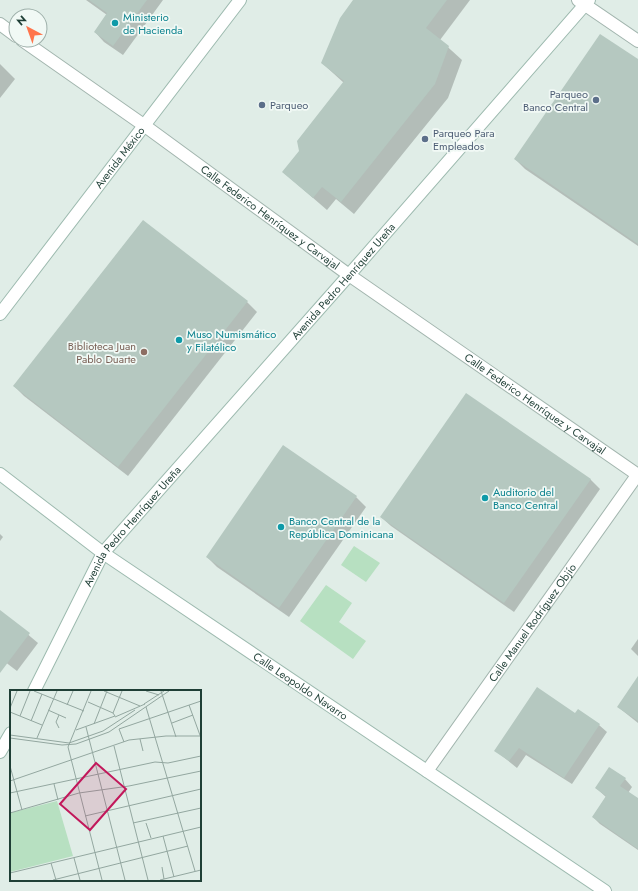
<svg xmlns="http://www.w3.org/2000/svg" width="638" height="891" viewBox="0 0 638 891" font-family="Jost,sans-serif">
<style>
.green{fill:#b7e0c1}
.shadow{fill:#0003}
.building{fill:#b5c8c0}
.lines{fill:none;stroke-linecap:round;stroke-linejoin:round}
.street-casing{stroke:#a2b5ae;stroke-width:14}
.secondary-casing{stroke:#9dbaaf;stroke-width:14}
.street{stroke:#fff;stroke-width:12}
.secondary{stroke:#fff;stroke-width:12}
.culture-dot{fill:#0f9aa8;stroke:#f1f9f5;stroke-width:1.5}
.service-dot{fill:#5c6f8a;stroke:#f1f9f5;stroke-width:1.5}
.education-dot{fill:#8d6e63;stroke:#f1f9f5;stroke-width:1.5}
.labels{text-anchor:middle;stroke-width:3.5;stroke-linejoin:round;paint-order:stroke}
.culture-label{font-size:11px;fill:#0d838f;stroke:#f1f9f5;text-anchor:start}
.service-label{font-size:11px;fill:#4e5e75;stroke:#f1f9f5;text-anchor:start}
.street-label{font-size:11px;fill:#1f3f36;stroke:#f1f9f5}
.education-label{font-size:11px;fill:#785e54;stroke:#f1f9f5;text-anchor:end}
.inset-road{fill:none;stroke:#93a7a0;stroke-width:1}
.view{fill:#c2185b;fill-opacity:0.15;stroke:#c2185b;stroke-width:2}
.inset-edge{fill:none;stroke:#1f3f36;stroke-width:2}
</style>
<rect width="100%" height="100%" fill="#e0ede7"/>
<g class="green">
<polygon points="354,546 380,563 366,582 341,565"/>
<polygon points="326,585 352,603 339,622 366,641 353,659 300,621"/>
</g>
<g class="shadow">
<polygon points="86,0 163,0 123,55 104,42 95,32 107,15"/>
<polygon points="354,0 470,0 440,40 462,60 448,98 354,214 336,199 327,210 283,172 300,151 344,83 322,63"/>
<polygon points="638,61 638,246 525,169 515,159"/>
<polygon points="0,64 15,79 0,98"/>
<polygon points="143,221 247,302 257,312 128,476 24,396 14,386"/>
<polygon points="590,479 600,489 514,612 391,526 381,517"/>
<polygon points="356,497 366,507 289,617 217,567 207,557"/>
<polygon points="0,534 3,537 0,541"/>
<polygon points="0,611 38,643 17,671 0,658"/>
<polygon points="638,639 638,656 631,649"/>
<polygon points="638,678 638,723 618,707"/>
<polygon points="576,714 599,725 607,732 572,784 526,755 517,768 496,751"/>
<polygon points="625,779 632,787 628,793 638,799 638,850 600,824 593,817 606,797 596,788"/>
</g>
<g class="building">
<polygon points="89,0 147,0 113,46 94,32 107,13"/>
<polygon points="353,0 447,0 426,28 449,46 435,84 341,202 322,187 313,198 282,172 299,151 297,141 344,81 321,63 340,18"/>
<polygon points="600,34 638,59 638,244 514,159"/>
<polygon points="143,220 248,301 118,467 13,386"/>
<polygon points="466,393 591,479 504,603 380,517"/>
<polygon points="283,445 357,496 279,608 206,557"/>
<polygon points="0,610 30,633 0,673"/>
<polygon points="638,676 638,721 617,707"/>
<polygon points="537,687 575,713 578,709 600,724 564,778 519,748 509,761 494,751"/>
<polygon points="609,767 626,778 620,786 638,798 638,849 592,817 606,796 595,788"/>
</g>
<g class="lines">
<defs>
<g id="street">
<polyline points="578,0 638,41"/>
<polyline points="0,24 16,36"/>
<path id="s1" d="M22,40L145,126L349,275L638,475"/>
<path id="s2" d="M427,771L638,474"/>
</g>
<g id="secondary">
<path id="s3" d="M0,314L240,0"/>
<path id="s4" d="M0,474L103,553L605,891"/>
<path id="s5" d="M34,691L103,553L349,275L589,0"/>
<polyline points="0,752 11,733"/>
</g>
</defs>
<use href="#street" class="street-casing"/>
<use href="#secondary" class="secondary-casing"/>
<use href="#street" class="street"/>
<use href="#secondary" class="secondary"/>
</g>
<g class="culture-dot">
<circle cx="115" cy="23" r="4"/>
<circle cx="179" cy="340" r="4"/>
<circle cx="485" cy="498" r="4"/>
<circle cx="281" cy="527" r="4"/>
</g>
<g class="service-dot">
<circle cx="596" cy="100" r="4"/>
<circle cx="262" cy="105" r="4"/>
<circle cx="425" cy="139" r="4"/>
</g>
<circle class="education-dot" cx="144" cy="352" r="4"/>
<g class="labels">
<g class="culture-label">
<text x="123" y="21">Ministerio<tspan x="123" dy="13">de Hacienda</tspan></text>
<text x="187" y="338">Muso Numismático<tspan x="187" dy="13">y Filatélico</tspan></text>
<text x="493" y="496">Auditorio del<tspan x="493" dy="13">Banco Central</tspan></text>
<text x="289" y="525">Banco Central de la<tspan x="289" dy="13">República Dominicana</tspan></text>
</g>
<g class="service-label">
<text x="588" y="98" text-anchor="end">Parqueo<tspan x="588" dy="13">Banco Central</tspan></text>
<text x="270" y="109">Parqueo</text>
<text x="433" y="137">Parqueo Para<tspan x="433" dy="13">Empleados</tspan></text>
</g>
<g class="street-label">
<text dy="4" stroke="none"><textPath href="#s3" startOffset="197">Avenida México</textPath></text>
<text dy="4" stroke="none"><textPath href="#s1" startOffset="305">Calle Federico Henríquez y Carvajal</textPath></text>
<text dy="4" stroke="none"><textPath href="#s5" startOffset="517">Avenida Pedro Henríquez Ureña</textPath></text>
<text dy="4" stroke="none"><textPath href="#s1" startOffset="629">Calle Federico Henríquez y Carvajal</textPath></text>
<text dy="4" stroke="none"><textPath href="#s5" startOffset="193">Avenida Pedro Henríquez Ureña</textPath></text>
<text dy="4" stroke="none"><textPath href="#s2" startOffset="182">Calle Manuel Rodríguez Objío</textPath></text>
<text dy="4" stroke="none"><textPath href="#s4" startOffset="368">Calle Leopoldo Navarro</textPath></text>
</g>
<g class="education-label">
<text x="136" y="350">Biblioteca Juan<tspan x="136" dy="13">Pablo Duarte</tspan></text>
</g>
</g>
<g transform="translate(10 690)">
<rect width="191" height="191" fill="#e0ede7"/>
<path d="M47,111L63,166L0,182V123Z" fill="#b7e0c1"/>
<path class="inset-road" d="M24,1L74,21M94,1L130,16M136,1L149,5M151,1L166,47M78,12L103,23M134,14L154,1M57,15L63,1M179,15L191,48M136,17L185,181M0,18L7,1M38,20L56,28M0,22L32,35M49,25L46,32L49,38M10,26L20,1M105,26L103,23L112,1M105,27L135,14M21,31L32,4M162,33L183,25M84,34L97,1M76,37L115,190M66,40L105,26M0,45L59,53L93,41L125,20M0,48L52,55L66,54L99,42L159,1M27,48L47,1M130,49L133,61M114,52L109,39L191,11M104,56L138,190M58,57L92,190M58,57L81,1M0,76L12,120M0,91L119,50L156,46H191M44,94L48,110M0,103L145,72L158,73L191,66M0,123L69,103L119,96L191,81M75,126L191,99M123,133L191,118M136,133L141,148M153,146L164,187M64,168L70,190M41,173L46,190M152,177L154,189M0,183L191,137M43,190L178,156M150,190L191,180"/>
<path class="view" d="M86,73L116,99L80,140L50,114Z"/>
<rect width="191" height="191" class="inset-edge"/>
</g>
<g transform="translate(28 28) rotate(319)"><circle r="19" fill="#f1f9f5" stroke="#9dafa9"/>
<path d="M0-3L7 15L0 10L-7 15Z" fill="#ff754c"/>
<text y="-6" font-size="11" font-weight="bold" text-anchor="middle" fill="#1f3f36">N</text>
</g>
</svg>
